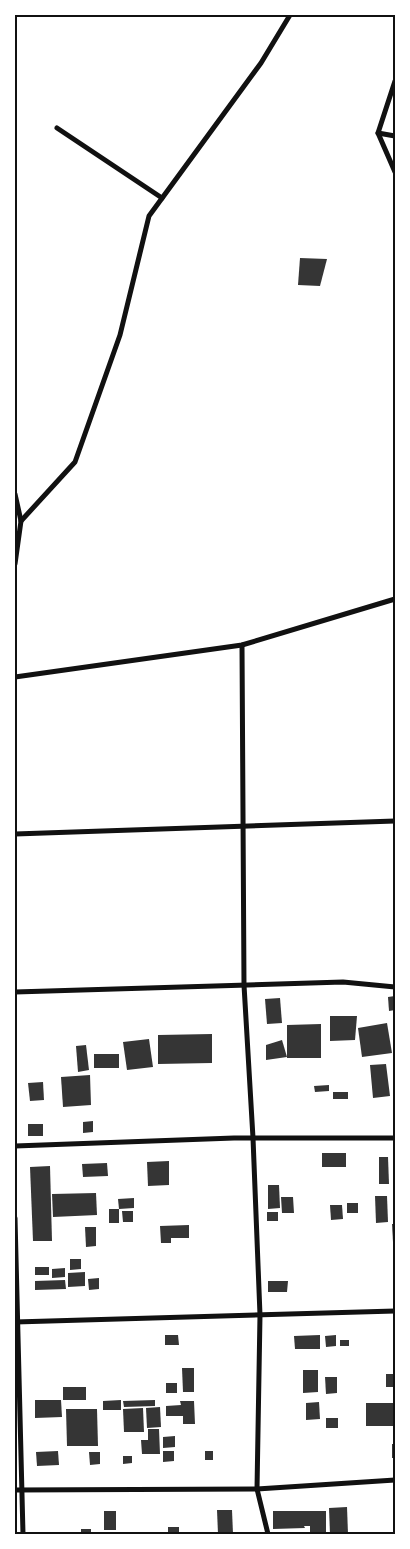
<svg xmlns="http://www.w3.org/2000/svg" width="410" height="1549" viewBox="0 0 410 1549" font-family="'Open Sans',sans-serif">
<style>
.building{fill:#353535}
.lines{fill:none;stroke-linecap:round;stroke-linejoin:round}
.minor{stroke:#111;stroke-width:5}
.neatline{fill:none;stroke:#111;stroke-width:2}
</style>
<rect width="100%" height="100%" fill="#fff"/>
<g class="building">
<polygon points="300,258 327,259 320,286 298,285"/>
<polygon points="395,996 395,1010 389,1011 388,997"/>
<polygon points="280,998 282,1023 267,1024 265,999"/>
<polygon points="330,1016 357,1016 355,1040 330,1041"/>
<polygon points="387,1023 392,1053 362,1057 358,1028"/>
<polygon points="321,1024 321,1058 287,1058 287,1025"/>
<polygon points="212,1034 212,1063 158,1064 158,1035"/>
<polygon points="149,1039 153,1067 127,1070 123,1042"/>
<polygon points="282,1040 287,1057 266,1060 266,1045"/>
<polygon points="86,1045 89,1070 78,1072 76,1046"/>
<rect x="94" y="1054" width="25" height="14"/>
<polygon points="386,1064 390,1096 373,1098 370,1065"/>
<polygon points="90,1075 91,1105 63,1107 61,1077"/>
<polygon points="43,1082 44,1100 30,1101 28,1083"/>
<polygon points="329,1085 329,1091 315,1092 314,1086"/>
<rect x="333" y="1092" width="15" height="7"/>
<polygon points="93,1121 93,1132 83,1133 83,1122"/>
<rect x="28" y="1124" width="15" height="12"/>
<rect x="322" y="1153" width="24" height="14"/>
<polygon points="379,1157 388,1157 389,1184 379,1184"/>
<polygon points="169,1161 169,1185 148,1186 147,1162"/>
<polygon points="107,1163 108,1176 83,1177 82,1164"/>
<polygon points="50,1166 52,1241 33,1241 30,1167"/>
<polygon points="268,1185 279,1185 280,1208 268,1209"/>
<polygon points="96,1193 97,1215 53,1217 52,1194"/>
<polygon points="375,1196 387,1196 388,1222 376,1223"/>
<polygon points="281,1197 293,1197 294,1213 282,1213"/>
<polygon points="134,1198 134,1208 119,1209 118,1199"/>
<rect x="347" y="1203" width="11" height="10"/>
<polygon points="330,1205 342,1205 343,1219 331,1220"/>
<rect x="109" y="1209" width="10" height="14"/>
<polygon points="122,1211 133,1211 133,1222 123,1222"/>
<rect x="267" y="1212" width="11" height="9"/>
<polygon points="392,1224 395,1224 395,1242 393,1242"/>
<polygon points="189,1225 189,1238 171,1238 171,1243 161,1243 160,1226"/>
<polygon points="85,1227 96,1227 96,1246 86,1247"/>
<polygon points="70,1259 81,1259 81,1269 70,1270"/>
<rect x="35" y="1267" width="14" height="8"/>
<polygon points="65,1268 65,1277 52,1278 52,1269"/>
<polygon points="85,1272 85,1286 68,1287 68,1273"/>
<polygon points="99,1278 99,1289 89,1290 88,1279"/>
<polygon points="65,1280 66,1289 35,1290 35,1281"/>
<polygon points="268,1281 288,1281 287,1292 268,1292"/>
<polygon points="165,1335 178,1335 179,1345 165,1345"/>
<polygon points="320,1335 320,1349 295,1349 294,1336"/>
<polygon points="336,1335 336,1346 326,1347 325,1336"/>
<rect x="340" y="1340" width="9" height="6"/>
<polygon points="182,1368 194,1368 194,1392 183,1392"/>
<polygon points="303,1370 318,1370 318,1392 303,1393"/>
<rect x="386" y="1374" width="9" height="13"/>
<polygon points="325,1377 337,1377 337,1393 326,1394"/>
<rect x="166" y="1383" width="11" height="10"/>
<rect x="63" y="1387" width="23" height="13"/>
<polygon points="35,1400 61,1400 62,1417 35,1418"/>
<polygon points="121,1400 121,1410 103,1410 103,1401"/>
<polygon points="155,1400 155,1406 124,1407 123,1401"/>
<polygon points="180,1401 194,1401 195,1424 183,1424 183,1416 166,1416 166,1406 181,1405"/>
<polygon points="319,1402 320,1419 306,1420 306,1403"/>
<rect x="366" y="1403" width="28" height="23"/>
<polygon points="160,1407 161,1427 147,1428 146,1408"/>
<polygon points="143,1408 144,1432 124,1432 123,1409"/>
<polygon points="66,1409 97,1409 98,1446 67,1446"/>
<rect x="326" y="1418" width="12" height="10"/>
<polygon points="148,1429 159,1429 160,1454 142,1454 141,1440 148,1440"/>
<polygon points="175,1436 175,1447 163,1448 163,1437"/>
<rect x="392" y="1444" width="3" height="14"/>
<polygon points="58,1451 59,1465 37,1466 36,1452"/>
<polygon points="163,1451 174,1451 174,1461 163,1462"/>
<rect x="205" y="1451" width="8" height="9"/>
<polygon points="89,1452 100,1452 100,1464 90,1465"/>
<polygon points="123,1456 132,1456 132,1463 123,1464"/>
<polygon points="347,1507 348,1534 330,1534 329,1508"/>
<polygon points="217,1510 232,1510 233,1534 218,1534"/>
<rect x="104" y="1511" width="12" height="19"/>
<polygon points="273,1511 326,1511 326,1534 310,1534 310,1526 304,1526 305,1528 273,1529"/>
<rect x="168" y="1527" width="11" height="7"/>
<rect x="81" y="1529" width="10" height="5"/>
</g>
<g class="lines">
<g class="minor">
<polyline points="395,81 378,133 395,172"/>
<polyline points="57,128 162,198"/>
<polyline points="378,133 395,136"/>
<polyline points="15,494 21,521 15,564"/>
<polyline points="21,521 75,462 120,335 149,216 261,63 290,15"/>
<polyline points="242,645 244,985 253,1138 260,1315 257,1489 268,1534"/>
<polyline points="15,677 242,645 395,599"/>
<polyline points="15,834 395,821"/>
<polyline points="15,992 343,982 395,987"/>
<polyline points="15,1146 234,1138 395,1138"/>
<polyline points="15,1218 23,1534"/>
<polyline points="15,1322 395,1311"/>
<polyline points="15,1490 257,1489 395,1480"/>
</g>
</g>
<rect width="410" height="1549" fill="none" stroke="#ffffff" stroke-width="32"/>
<rect x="16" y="16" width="378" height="1517" class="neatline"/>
</svg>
